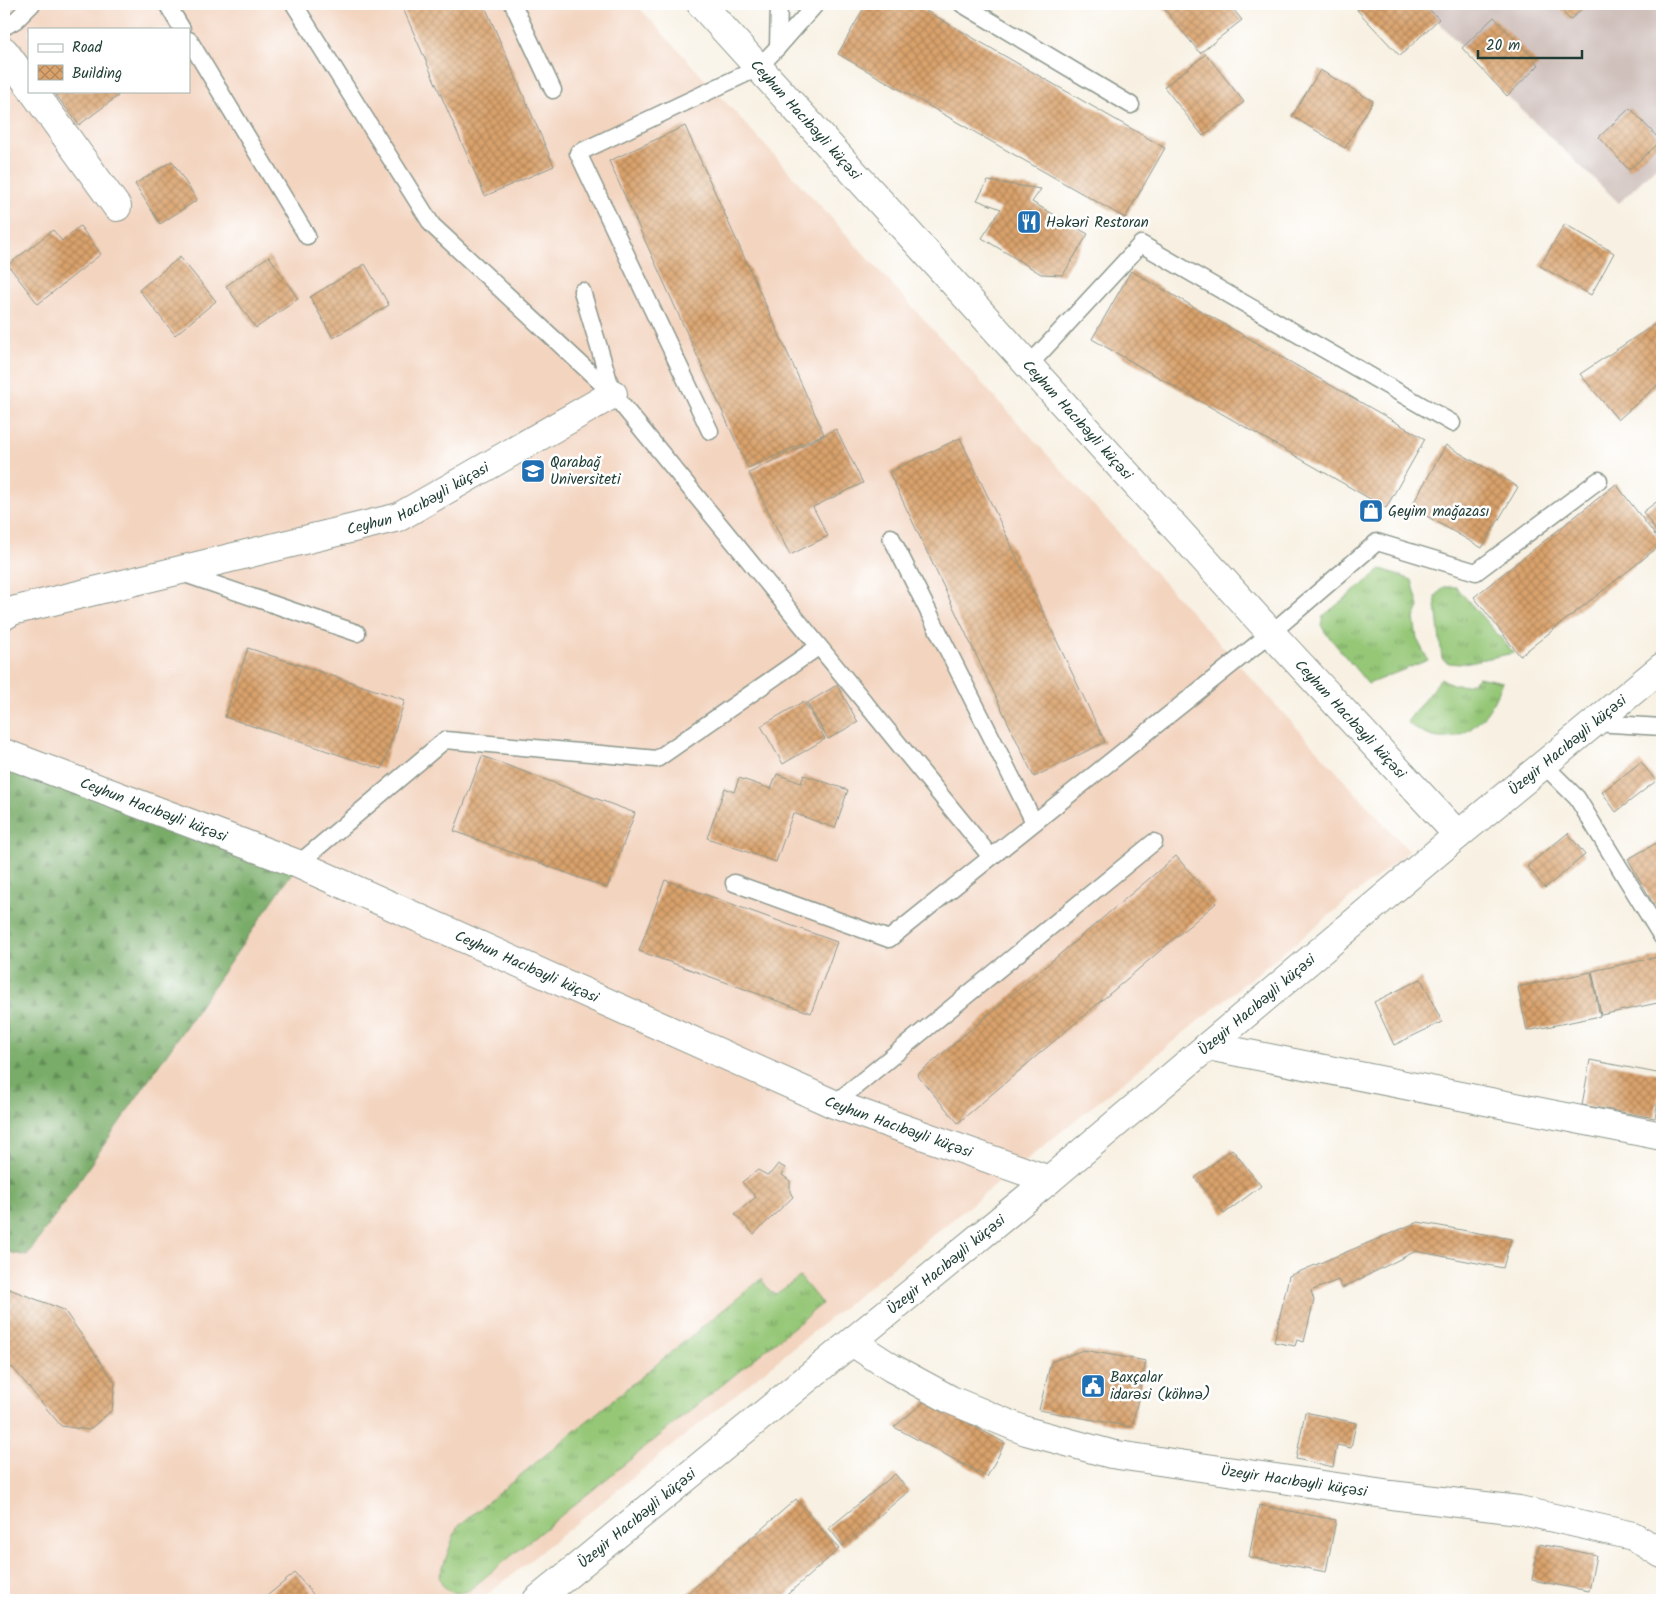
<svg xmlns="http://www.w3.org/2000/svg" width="1666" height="1604" viewBox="0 0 1666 1604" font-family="Kalam,sans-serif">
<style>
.built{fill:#f3d4bf;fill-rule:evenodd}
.industrial{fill:#cfc0bb}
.grass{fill:url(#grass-tufts);stroke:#5a8256}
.forest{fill:url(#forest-firs);stroke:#4c744e}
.building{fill:url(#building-cross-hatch)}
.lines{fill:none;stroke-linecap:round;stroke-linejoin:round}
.service-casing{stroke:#8c978c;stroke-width:19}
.minor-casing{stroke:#8c978c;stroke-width:30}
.tertiary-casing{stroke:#8c978c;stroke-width:30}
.secondary-casing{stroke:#8c978c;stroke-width:30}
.service{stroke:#fff;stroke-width:16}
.minor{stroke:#fff;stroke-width:28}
.tertiary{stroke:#fff;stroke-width:28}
.secondary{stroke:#fff;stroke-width:28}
.labels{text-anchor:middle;stroke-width:5;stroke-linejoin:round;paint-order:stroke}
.street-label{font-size:15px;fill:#1f3d34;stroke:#fff}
.poi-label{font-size:15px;fill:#1f3d34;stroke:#fff;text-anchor:start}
</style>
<defs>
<pattern id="grass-tufts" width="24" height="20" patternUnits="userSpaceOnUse" patternTransform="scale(1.25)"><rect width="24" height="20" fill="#95c777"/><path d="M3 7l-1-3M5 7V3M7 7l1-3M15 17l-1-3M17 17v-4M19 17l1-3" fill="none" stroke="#79a362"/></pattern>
<pattern id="forest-firs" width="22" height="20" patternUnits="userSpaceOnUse" patternTransform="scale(1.25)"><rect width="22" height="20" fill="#78ac68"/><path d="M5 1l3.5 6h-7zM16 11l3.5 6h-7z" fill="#628d56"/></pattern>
<pattern id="building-cross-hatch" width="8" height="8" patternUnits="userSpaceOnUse" patternTransform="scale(1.25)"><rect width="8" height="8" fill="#daa26c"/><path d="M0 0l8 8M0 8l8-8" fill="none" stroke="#b0855a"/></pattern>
</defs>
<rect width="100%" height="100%" fill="#fff"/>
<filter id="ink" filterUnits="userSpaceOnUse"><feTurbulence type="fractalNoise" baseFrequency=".02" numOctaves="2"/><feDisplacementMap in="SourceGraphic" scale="10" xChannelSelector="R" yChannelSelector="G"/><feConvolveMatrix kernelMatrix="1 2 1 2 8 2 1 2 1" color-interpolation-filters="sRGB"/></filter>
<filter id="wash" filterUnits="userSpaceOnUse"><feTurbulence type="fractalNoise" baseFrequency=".0096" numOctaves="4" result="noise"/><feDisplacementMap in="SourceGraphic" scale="20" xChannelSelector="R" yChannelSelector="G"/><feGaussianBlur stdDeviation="1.12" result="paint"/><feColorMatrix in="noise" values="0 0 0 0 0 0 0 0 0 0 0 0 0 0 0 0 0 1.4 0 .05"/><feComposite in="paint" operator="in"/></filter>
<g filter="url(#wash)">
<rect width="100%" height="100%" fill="#f8f1e3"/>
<path class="built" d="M4,4H636L1409,851L481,1600H4ZM29,29H189V91H29Z"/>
<polygon class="industrial" points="1422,4 1662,4 1662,161 1619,203 1507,96"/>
<g class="grass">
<polygon points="1382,569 1412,580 1419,607 1414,618 1417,639 1428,660 1368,684 1325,632 1321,625 1323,616"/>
<polygon points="1444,587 1456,587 1514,653 1459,664 1449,663 1442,659 1435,597"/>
<path d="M1478,677L1503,682C1498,692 1493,705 1486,714C1463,742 1435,747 1407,722L1441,678C1453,686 1467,690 1478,677Z"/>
<path d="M800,1277L822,1304L468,1591C452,1595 447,1593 439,1578L457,1527L761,1279L770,1291L776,1294Z"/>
</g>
<polygon class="forest" points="4,767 298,864 27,1256 4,1251"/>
<g id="blocks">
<g class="building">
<polygon points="401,4 484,4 554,166 485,196"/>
<polygon points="866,4 914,4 1165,148 1125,218 838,54"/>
<polygon points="1163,4 1229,4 1242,20 1200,53 1161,5"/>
<polygon points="1364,4 1424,4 1439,19 1400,56 1357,10"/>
<polygon points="1556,4 1587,4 1570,20"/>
<polygon points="1494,17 1539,65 1507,96 1462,48"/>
<polygon points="1206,54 1244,102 1203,136 1164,87"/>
<polygon points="1320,70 1373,101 1345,148 1292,116"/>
<polygon points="53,91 114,91 118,96 79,125"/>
<polygon points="1630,108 1661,141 1629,170 1599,137"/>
<polygon points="685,126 824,434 748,468 609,161"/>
<polygon points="172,161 197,200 160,224 135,184"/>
<polygon points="988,181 1041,189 1032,202 1088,234 1063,275 1041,274 982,238 1001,209 977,200"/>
<polygon points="1565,224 1614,253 1591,295 1540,266"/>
<polygon points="80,226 101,254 38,304 8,265 53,230 62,241"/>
<polygon points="269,256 298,299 256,328 226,286"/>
<polygon points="180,257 216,301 175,335 139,290"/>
<polygon points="365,264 389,305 333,338 310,297"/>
<polygon points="1131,271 1425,439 1386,508 1092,339"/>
<polygon points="1661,320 1662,321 1662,381 1618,420 1580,374"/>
<polygon points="836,429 863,483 813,507 828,536 790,555 749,473"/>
<polygon points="960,438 1105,742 1034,777 889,472"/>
<polygon points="1446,445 1518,487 1482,548 1411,507"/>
<polygon points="1616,484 1662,544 1520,656 1474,597"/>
<polygon points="1659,500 1662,505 1662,539 1643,512"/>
<polygon points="248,648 405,700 382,769 225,717"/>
<polygon points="837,685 858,722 828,739 807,703"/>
<polygon points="804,701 825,739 783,764 761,726"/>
<polygon points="482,756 635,813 607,888 454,831"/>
<polygon points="1641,762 1656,781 1616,812 1602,792"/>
<polygon points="777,774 801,783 804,775 848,790 835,828 793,813 776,862 707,838 725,788 734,792 739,778 771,789"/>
<polygon points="1568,833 1585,855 1545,888 1527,866"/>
<polygon points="1662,840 1662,901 1654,905 1628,859"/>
<polygon points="1176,856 1216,903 958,1123 917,1075"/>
<polygon points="665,880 837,942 811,1013 639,951"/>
<polygon points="1662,956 1662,1002 1601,1015 1592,971"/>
<polygon points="1591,972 1600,1016 1527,1031 1518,987"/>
<polygon points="1421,979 1442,1022 1394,1045 1374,1002"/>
<polygon points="1590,1060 1662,1074 1655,1118 1582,1105"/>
<polygon points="1232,1149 1261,1186 1224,1214 1195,1178"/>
<polygon points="778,1164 785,1168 782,1175 790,1181 790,1192 793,1197 754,1234 735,1214 756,1197 742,1182 758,1170 767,1175 771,1173"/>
<polygon points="1418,1222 1511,1239 1503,1268 1416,1251 1342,1288 1338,1280 1311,1291 1314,1300 1304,1342 1297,1340 1295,1346 1274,1342 1289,1276"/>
<polygon points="4,1287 64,1310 115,1383 112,1410 89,1430 61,1426 13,1368 4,1365"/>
<polygon points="1083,1350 1146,1361 1132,1427 1039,1410 1051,1362"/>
<polygon points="926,1400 1005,1443 987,1477 894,1427"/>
<polygon points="1305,1412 1356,1423 1351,1448 1337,1445 1333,1467 1296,1459"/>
<polygon points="895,1474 909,1491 843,1546 829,1528"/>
<polygon points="796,1499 839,1549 781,1600 680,1600"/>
<polygon points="1259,1505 1336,1520 1326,1572 1249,1557"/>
<polygon points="1539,1544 1596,1555 1589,1591 1532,1580"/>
<polygon points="295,1573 318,1600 262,1600"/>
</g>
</g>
</g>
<g filter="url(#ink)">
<use href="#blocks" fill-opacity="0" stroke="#8c978c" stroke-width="1"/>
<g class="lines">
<defs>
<g id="service">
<polyline points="167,4 182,29"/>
<polyline points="294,4 432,225 613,394"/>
<polyline points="513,4 553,90"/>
<polyline points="962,4 1131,105"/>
<polyline points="4,27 16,20 32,4"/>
<polyline points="189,40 307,236"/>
<polyline points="778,47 779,4"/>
<polyline points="582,291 613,394 991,857"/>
<polyline points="1029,365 1141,244 1452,423"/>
<polyline points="710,431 578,153 758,68 778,47 816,4"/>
<polyline points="891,537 1034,822"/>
<polyline points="179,572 357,633"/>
<polyline points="1594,723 1662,727"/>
<polyline points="1544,765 1577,798 1662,937"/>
<polyline points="298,864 445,740 657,759 818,647"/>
<polyline points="734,883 889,939 1271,633 1377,542 1476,572 1599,480"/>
<polyline points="834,1104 1154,842"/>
</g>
<g id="minor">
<polyline points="4,51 29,85"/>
<polyline points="33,91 117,207"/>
<path id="s1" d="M4,616L12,611L399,517L613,394"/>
<path id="s2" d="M4,753L298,864L834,1104L1049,1180"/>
<polyline points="1208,1046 1662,1136"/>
<path id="s3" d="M852,1342L892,1368L951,1400L1026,1431L1111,1454L1391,1495L1519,1510L1633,1536L1662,1554"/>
</g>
<g id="tertiary">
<path id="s4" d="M701,4L1271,633L1458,835"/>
</g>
<g id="secondary">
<path id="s5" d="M537,1600L1049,1180L1458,835L1662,667"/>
</g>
</defs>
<use href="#service" class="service-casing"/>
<use href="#minor" class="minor-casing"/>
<use href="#tertiary" class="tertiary-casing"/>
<use href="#secondary" class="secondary-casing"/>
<use href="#service" class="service"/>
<use href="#minor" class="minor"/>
<use href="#tertiary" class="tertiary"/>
<use href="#secondary" class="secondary"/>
</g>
</g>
<defs>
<symbol id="restaurant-square" viewBox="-11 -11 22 22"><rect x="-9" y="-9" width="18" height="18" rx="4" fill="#1f6fb2" stroke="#fff"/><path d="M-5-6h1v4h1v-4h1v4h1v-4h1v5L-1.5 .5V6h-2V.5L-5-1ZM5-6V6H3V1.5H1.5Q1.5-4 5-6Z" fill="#fff"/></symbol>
<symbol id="university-square" viewBox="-11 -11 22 22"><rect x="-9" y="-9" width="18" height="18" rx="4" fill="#1f6fb2" stroke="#fff"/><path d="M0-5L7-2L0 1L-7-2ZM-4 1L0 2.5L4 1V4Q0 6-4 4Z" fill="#fff"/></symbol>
<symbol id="shop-square" viewBox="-11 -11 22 22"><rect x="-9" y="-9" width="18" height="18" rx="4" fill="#1f6fb2" stroke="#fff"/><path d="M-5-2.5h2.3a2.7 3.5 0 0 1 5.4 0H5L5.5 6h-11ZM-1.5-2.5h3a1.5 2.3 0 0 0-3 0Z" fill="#fff"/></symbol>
<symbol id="civic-square" viewBox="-11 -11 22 22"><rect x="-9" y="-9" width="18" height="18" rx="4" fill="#1f6fb2" stroke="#fff"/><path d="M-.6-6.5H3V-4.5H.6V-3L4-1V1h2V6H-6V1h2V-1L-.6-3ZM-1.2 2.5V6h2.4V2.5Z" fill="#fff"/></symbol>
</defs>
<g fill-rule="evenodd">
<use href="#restaurant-square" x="1015" y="208" width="28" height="28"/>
<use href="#university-square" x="519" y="457" width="28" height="28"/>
<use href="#shop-square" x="1357" y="497" width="28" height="28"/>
<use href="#civic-square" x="1079" y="1372" width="28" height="28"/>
</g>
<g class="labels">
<g class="street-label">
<text dy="5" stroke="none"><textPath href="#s4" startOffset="156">Ceyhun Hacıbəyli küçəsi</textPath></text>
<text dy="5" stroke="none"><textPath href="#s4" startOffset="561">Ceyhun Hacıbəyli küçəsi</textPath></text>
<text dy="5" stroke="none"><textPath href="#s1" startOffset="432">Ceyhun Hacıbəyli küçəsi</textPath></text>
<text dy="5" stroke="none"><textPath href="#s4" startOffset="966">Ceyhun Hacıbəyli küçəsi</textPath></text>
<text dy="5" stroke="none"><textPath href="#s5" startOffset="1339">Üzeyir Hacıbəyli küçəsi</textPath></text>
<text dy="5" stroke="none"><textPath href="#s2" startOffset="160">Ceyhun Hacıbəyli küçəsi</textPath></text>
<text dy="5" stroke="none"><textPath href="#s2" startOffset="565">Ceyhun Hacıbəyli küçəsi</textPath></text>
<text dy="5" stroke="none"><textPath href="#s5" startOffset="934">Üzeyir Hacıbəyli küçəsi</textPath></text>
<text dy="5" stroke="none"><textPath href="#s2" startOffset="970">Ceyhun Hacıbəyli küçəsi</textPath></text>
<text dy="5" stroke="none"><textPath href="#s5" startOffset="529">Üzeyir Hacıbəyli küçəsi</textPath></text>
<text dy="5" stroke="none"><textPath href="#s3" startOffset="469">Üzeyir Hacıbəyli küçəsi</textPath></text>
<text dy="5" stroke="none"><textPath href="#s5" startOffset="129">Üzeyir Hacıbəyli küçəsi</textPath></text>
</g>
<g class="poi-label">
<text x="1046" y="227">Həkəri Restoran</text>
<text x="550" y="467">Qarabağ<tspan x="550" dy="17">Universiteti</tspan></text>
<text x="1388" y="516">Geyim mağazası</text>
<text x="1110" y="1382">Baxçalar<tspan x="1110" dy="17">idarəsi (köhnə)</tspan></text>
</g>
</g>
<rect width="1666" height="1604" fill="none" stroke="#fff" stroke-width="20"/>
<rect x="28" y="28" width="162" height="65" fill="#ffffff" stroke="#a5b1ae"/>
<rect x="38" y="44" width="25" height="8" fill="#ffffff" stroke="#a5b1ae"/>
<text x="72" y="52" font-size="15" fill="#1f3d34">Road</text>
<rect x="38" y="65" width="25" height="15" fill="url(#building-cross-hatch)" stroke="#a5b1ae"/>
<text x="72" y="78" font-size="15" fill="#1f3d34">Building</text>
<path d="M1478 50v8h104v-8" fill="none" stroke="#1f3d34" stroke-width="2.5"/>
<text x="1486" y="50" font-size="15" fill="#1f3d34" stroke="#ffffff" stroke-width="4" paint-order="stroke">20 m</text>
</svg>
